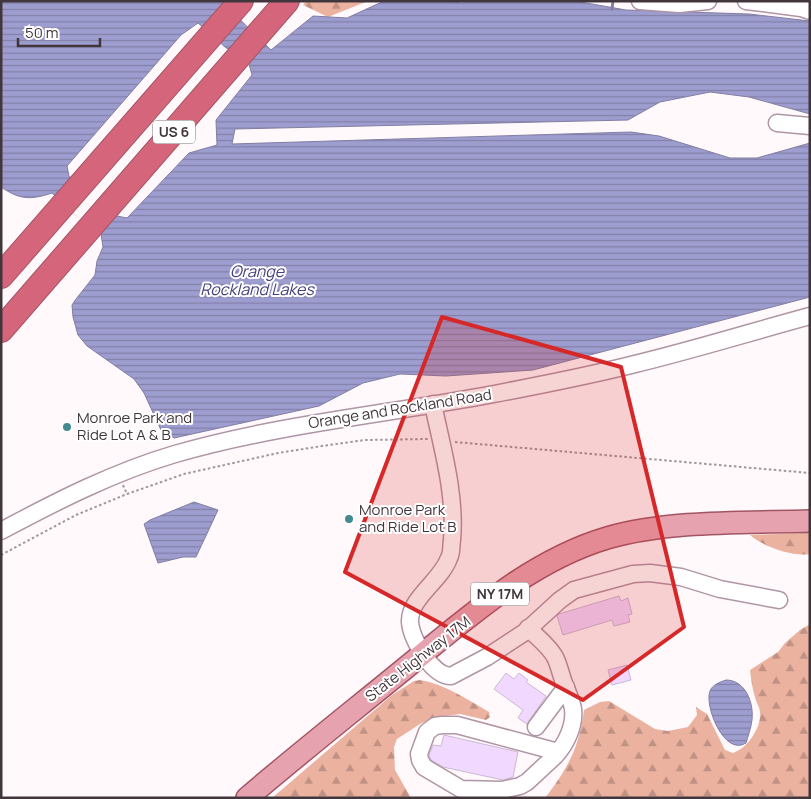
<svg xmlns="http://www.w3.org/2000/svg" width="811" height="799" viewBox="0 0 811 799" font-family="Manrope,sans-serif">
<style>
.forest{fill:url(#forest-firs)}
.water{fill:url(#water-rules);stroke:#827ea3;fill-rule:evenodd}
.pier{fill:#fff9fc}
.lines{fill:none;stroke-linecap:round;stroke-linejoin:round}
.stream{stroke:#827ea3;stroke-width:3}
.building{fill:#f1d8ff;stroke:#c9b9d2}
.minor-casing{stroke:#b095a5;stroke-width:19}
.major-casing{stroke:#a25565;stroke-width:24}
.highway-casing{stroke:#a25565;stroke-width:26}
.path{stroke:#9f969b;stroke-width:2;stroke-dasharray:2.5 2.5;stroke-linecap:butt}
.minor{stroke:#fff;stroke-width:16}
.major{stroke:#e6a3af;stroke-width:21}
.highway{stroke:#d5657a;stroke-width:24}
.marked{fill:#d62828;fill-opacity:0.2;stroke:#d62828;stroke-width:4;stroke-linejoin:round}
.poi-dot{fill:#438b90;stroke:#fff;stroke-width:2}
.labels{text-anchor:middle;stroke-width:4;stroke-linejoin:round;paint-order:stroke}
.shield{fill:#fff;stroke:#7b7277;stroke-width:1}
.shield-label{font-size:14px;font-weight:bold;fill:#42363d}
.street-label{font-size:15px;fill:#42363d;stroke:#fff}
.poi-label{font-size:15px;fill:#42363d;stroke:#fff;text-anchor:start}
.water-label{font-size:16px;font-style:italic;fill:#453f7e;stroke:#fff}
</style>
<defs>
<pattern id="forest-firs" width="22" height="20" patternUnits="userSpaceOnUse" patternTransform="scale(1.25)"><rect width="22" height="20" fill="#ecb2a0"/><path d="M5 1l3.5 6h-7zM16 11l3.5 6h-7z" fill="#c19284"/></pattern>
<pattern id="water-rules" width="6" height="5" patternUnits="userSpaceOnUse" patternTransform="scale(1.25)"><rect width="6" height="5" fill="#9e9dcf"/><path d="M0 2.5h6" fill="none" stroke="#8281a9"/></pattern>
</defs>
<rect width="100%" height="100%" fill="#fff9fc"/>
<g class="forest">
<polygon points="306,1 368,1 328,17 303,5"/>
<path d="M810,533V554C792,557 764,547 750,535Z"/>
<path d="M810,624V798H545C568,768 579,748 584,710L600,702L609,701L655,729L668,731L688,727L697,715L696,707L707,714L725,750L733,753C747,749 762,727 760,712C760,708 756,702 755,697C752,688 751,679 750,670L778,652L785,643L800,630Z"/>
<path d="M420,680C445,684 468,700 489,712L490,717L486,720L460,714L436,717L420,724L397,739L394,747L395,770L411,798H272L392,695L414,681Z"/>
</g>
<g class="water">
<path d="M1,1H221L271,50L313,16L347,18L384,1H444L462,3L466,1H575L626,10L749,14L810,21V114L749,97L710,92L660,102L628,120L235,129L232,144L631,132L659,136L730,158H757L810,143V297L533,370L446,376L400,374L363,383L319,406L174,438L161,430L144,393L134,379L87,346L78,335L73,317L72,305L76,299L95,275L97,261L103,247L101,234L77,216L52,193C31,200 20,200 1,187ZM198,23L225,47L249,64L252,75L216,120L217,145L189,153L127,218L117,216L93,198L69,176L67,166L181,35Z"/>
<polygon points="194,502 218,510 196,557 183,557 158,563 144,524 150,520"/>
<path d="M726,680C745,680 754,702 752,720C751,728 748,736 746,743C724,757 704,705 710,691C712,685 720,682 726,680Z"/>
</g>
<polygon class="pier" points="74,177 94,196 117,213 85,224 69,209"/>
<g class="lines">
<polyline class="stream" points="612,9 613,1"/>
</g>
<g class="building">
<polygon points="619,596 621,601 628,598 632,614 628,615 630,622 614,626 612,620 563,635 557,616 559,614"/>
<polygon points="627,665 631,680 612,685 608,670"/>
<polygon points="506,673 514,679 519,673 528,680 526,682 546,696 527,724 518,718 523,710 494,689"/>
<polygon points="444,735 518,752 513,777 503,780 443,767 431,760 429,755 433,745 441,746"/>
</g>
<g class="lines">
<defs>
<g id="minor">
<polyline points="640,1 679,4 708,1"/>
<polyline points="746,1 801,8 810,11"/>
<polyline points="777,123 810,126"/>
<path d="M433,404C442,448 456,494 452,540C451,546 452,553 449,558C441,581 409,598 410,622C411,639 432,676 451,676L487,657L525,632L560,600L574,590L633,574L650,573L681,577L720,589L779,600"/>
<path d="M1,531C57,501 114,472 175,454C279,424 388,414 494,394C541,385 588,376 635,364C693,350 751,332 810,316"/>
<path d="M528,628C537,637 549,646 555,657C559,665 561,675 564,683C567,691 572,701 573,709C575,726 566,744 555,756L527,782L520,786L502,790L461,789L424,767L420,760L419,754L427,732L435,726L442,725H457L558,752"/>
<polyline points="536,727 566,687"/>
</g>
<path id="major" d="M247,798C302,751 358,707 414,661C473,613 533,560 607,538C669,520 745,523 810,521"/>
<g id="highway">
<polyline points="1,276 241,1"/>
<polyline points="1,330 287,1"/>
</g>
</defs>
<use href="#minor" class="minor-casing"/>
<use href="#major" class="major-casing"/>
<use href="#highway" class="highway-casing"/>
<g class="path">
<polyline points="455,442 810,473"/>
<polyline points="123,485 127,494"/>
<polyline points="1,555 76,515 127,494 184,474 278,453 322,446 365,440 428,439"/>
</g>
<use href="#minor" class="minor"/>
<use href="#major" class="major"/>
<use href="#highway" class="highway"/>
</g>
<path class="marked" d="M442,317L621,367L684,627L583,700L345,572Z"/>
<g class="poi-dot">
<circle cx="67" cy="427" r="5"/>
<circle cx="349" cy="519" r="5"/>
</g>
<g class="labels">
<g class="shield">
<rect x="153" y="120.5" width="42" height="23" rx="4"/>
<rect x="471" y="582.5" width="58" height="23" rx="4"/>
</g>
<g class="shield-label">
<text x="174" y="137">US 6</text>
<text x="500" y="599">NY 17M</text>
</g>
<g class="street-label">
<text transform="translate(400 409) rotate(-9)" y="5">Orange and Rockland Road</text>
<text transform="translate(418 659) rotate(-38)" y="5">State Highway 17M</text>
</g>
<g class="poi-label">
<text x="77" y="423">Monroe Park and<tspan x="77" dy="17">Ride Lot A &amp; B</tspan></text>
<text x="359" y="515">Monroe Park<tspan x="359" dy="17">and Ride Lot B</tspan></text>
</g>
<g class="water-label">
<text x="257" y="277">Orange<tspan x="257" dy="18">Rockland Lakes</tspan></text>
</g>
</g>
<rect width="811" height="799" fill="none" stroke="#42363d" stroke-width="5"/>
<path d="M18 38v8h82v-8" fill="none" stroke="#42363d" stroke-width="2.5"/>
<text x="25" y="38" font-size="15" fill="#42363d" stroke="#ffffff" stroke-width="4" paint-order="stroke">50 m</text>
</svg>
